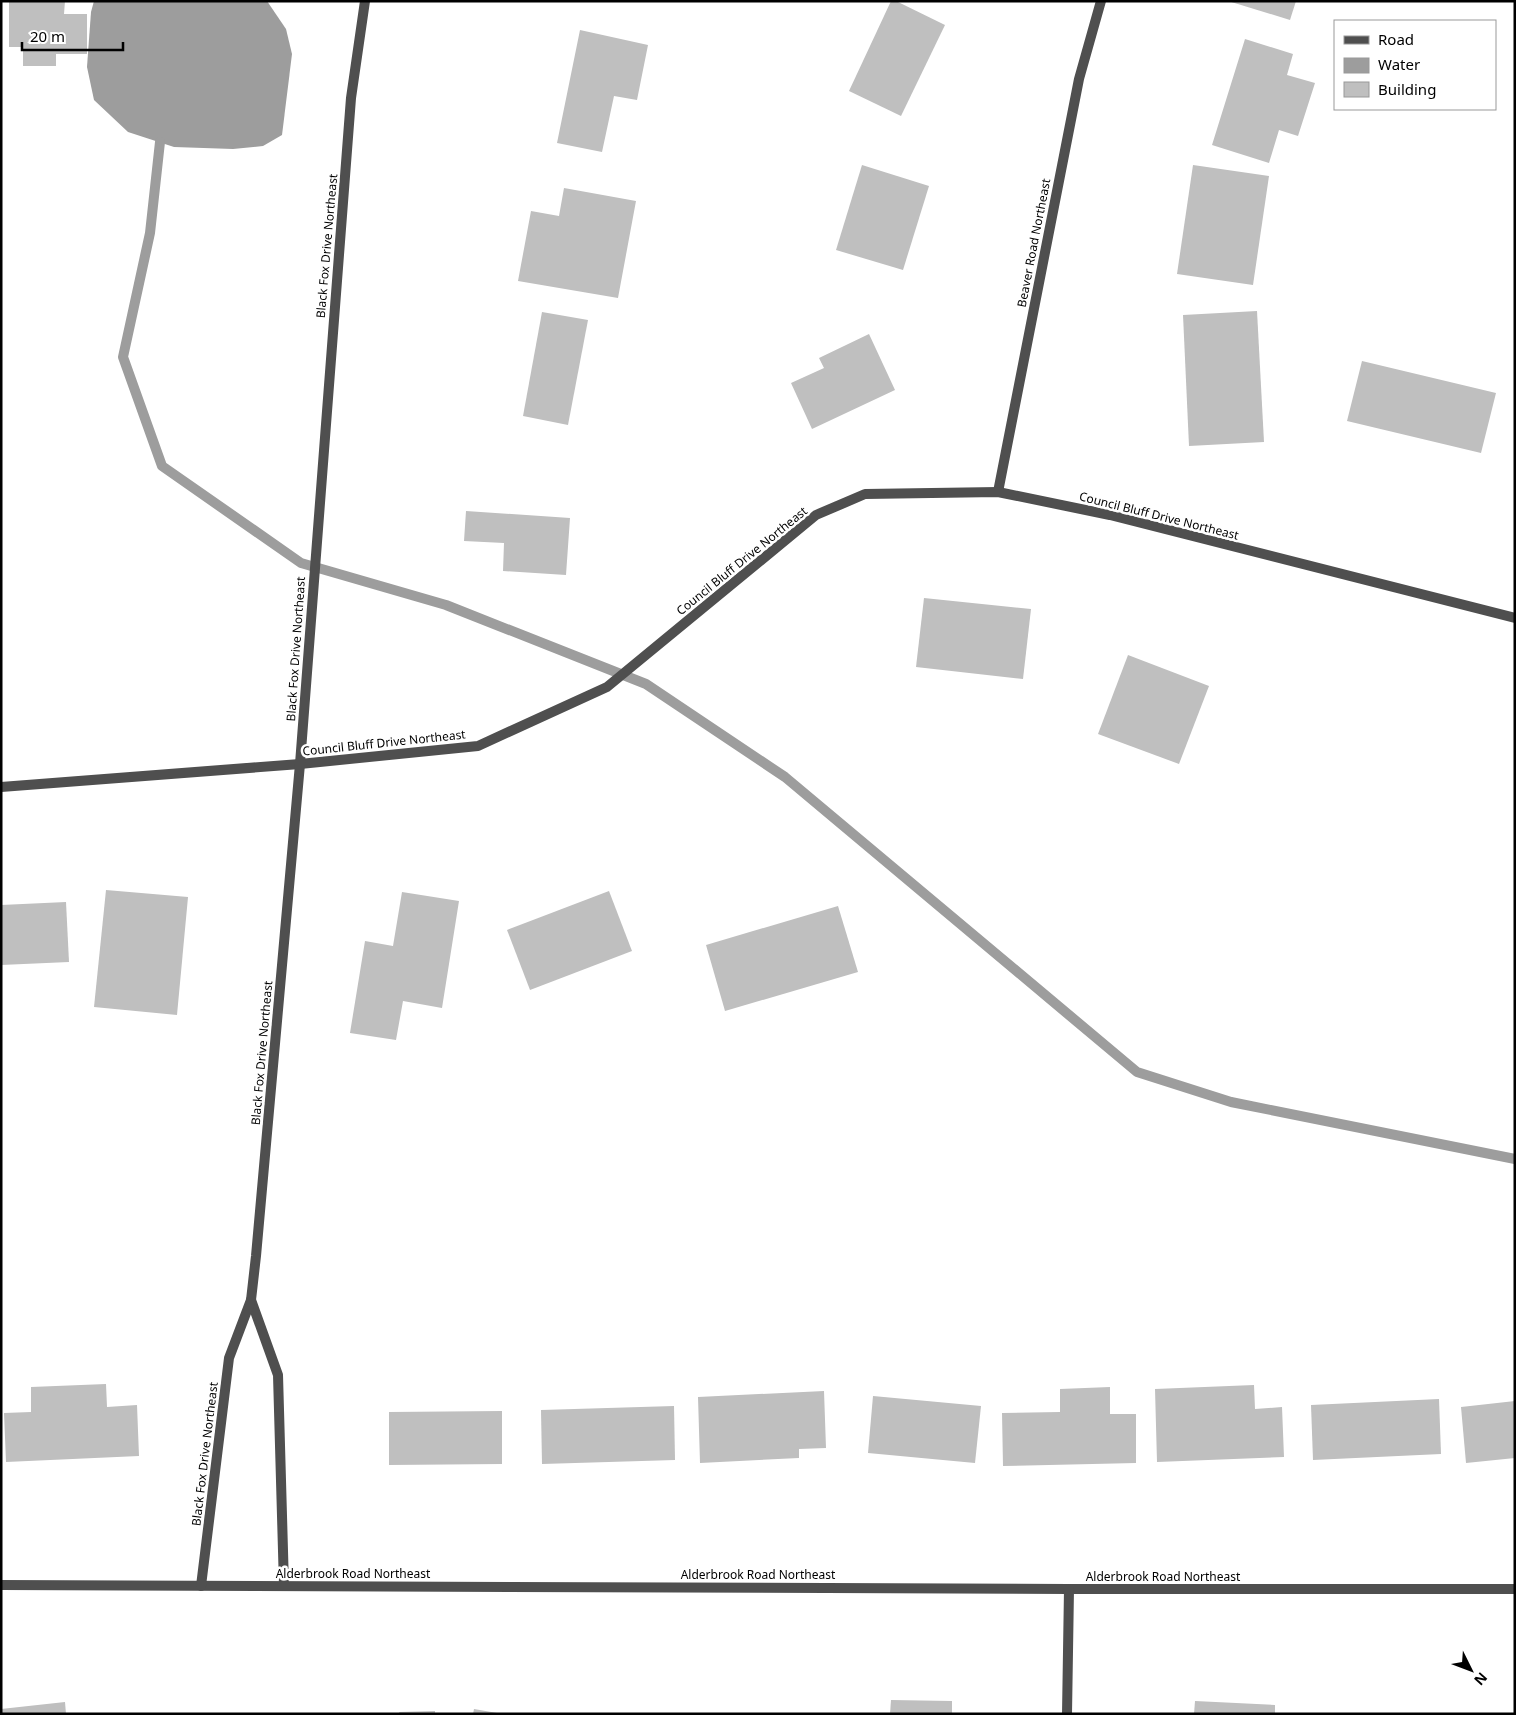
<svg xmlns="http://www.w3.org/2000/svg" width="1516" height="1715" viewBox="0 0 1516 1715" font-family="'Noto Sans',sans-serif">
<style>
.water{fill:#9d9d9d}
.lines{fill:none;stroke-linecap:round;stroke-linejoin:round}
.stream{stroke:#9d9d9d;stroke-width:10}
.building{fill:#bfbfbf}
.street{stroke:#4f4f4f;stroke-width:10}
.labels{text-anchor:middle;stroke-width:5;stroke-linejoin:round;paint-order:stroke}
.street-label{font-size:12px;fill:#000;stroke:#fff}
</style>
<rect width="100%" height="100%" fill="#fff"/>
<polygon class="water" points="94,1 267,1 286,29 292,54 282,135 263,146 233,149 174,147 128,132 94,100 87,67 91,12"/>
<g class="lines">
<polyline class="stream" points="160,142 150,233 123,357 162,466 301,563 446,605 646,684 785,777 1137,1072 1231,1102 1515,1159"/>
</g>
<g class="building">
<polygon points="9,1 65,1 64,14 87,14 87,54 56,54 56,66 23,66 23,47 9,47"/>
<polygon points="891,1 896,1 945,25 901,116 849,91"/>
<polygon points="1228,1 1296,1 1290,20"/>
<polygon points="580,30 648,45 637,100 614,96 602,152 557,143"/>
<polygon points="1245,39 1293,54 1287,75 1315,83 1298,136 1279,130 1269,163 1212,145"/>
<polygon points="862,165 929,186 903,270 836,250"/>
<polygon points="1193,165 1269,176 1253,285 1177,274"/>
<polygon points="564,188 636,201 618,298 518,281 531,211 559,216"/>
<polygon points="1257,311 1264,442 1189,446 1183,315"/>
<polygon points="542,312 588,320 568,425 523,416"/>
<polygon points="869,334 895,390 812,429 791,383 824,368 819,358"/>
<polygon points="1362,361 1496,393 1481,453 1347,421"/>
<polygon points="466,511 570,518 566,575 503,571 504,543 464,541"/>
<polygon points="924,598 1031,609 1023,679 916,667"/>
<polygon points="1128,655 1209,686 1179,764 1098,734"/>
<polygon points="106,890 188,897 177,1015 94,1007"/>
<polygon points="609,891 632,951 530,990 507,930"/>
<polygon points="402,892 459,901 442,1008 403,1001 396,1040 350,1033 365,941 393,946"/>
<polygon points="66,902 69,962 1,965 1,905"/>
<polygon points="838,906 858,972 725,1011 706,945"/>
<polygon points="106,1384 107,1407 137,1405 139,1456 6,1462 4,1413 31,1412 31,1387"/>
<polygon points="1254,1385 1255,1409 1282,1407 1284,1457 1157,1462 1155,1389"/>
<polygon points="1110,1387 1110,1414 1136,1414 1136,1463 1003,1466 1002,1413 1060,1412 1060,1389"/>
<polygon points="824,1391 826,1448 799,1449 799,1458 700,1463 698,1397"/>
<polygon points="873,1396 981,1406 975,1463 868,1453"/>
<polygon points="1439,1399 1441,1454 1313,1460 1311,1405"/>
<polygon points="1515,1401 1515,1458 1466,1463 1461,1407"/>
<polygon points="674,1406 675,1460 542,1464 541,1410"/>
<polygon points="502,1411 502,1464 389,1465 389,1412"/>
<polygon points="891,1700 952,1701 952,1714 890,1714"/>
<polygon points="1195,1701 1275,1705 1275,1714 1194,1714"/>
<polygon points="65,1702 66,1714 1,1714 1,1709"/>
<polygon points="474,1709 497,1713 497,1714 473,1714"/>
<polygon points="435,1711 435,1714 400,1714 399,1712"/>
</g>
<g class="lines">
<g class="street">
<polyline points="998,492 1079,79 1101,1"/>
<polyline points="1,787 300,764 478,746 607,687 816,515 865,494 998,492 1110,515 1515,618"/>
<polyline points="251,1300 278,1375 284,1586"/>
<polyline points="1,1585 1069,1589 1515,1589"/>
<polyline points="201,1586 229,1358 251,1300 256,1256 300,764 351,98 365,1"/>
<polyline points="1067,1714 1069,1589"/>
</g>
</g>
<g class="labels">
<g class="street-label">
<text transform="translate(1034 243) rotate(-79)" y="4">Beaver Road Northeast</text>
<text transform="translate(327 246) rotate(-85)" y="4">Black Fox Drive Northeast</text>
<text transform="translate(1159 516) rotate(14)" y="4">Council Bluff Drive Northeast</text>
<text transform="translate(742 561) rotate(-39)" y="4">Council Bluff Drive Northeast</text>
<text transform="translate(296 649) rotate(-86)" y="4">Black Fox Drive Northeast</text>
<text transform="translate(384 743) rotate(-6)" y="4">Council Bluff Drive Northeast</text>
<text transform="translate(262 1053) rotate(-85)" y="4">Black Fox Drive Northeast</text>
<text transform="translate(205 1454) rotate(-83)" y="4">Black Fox Drive Northeast</text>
<text x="353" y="1578">Alderbrook Road Northeast</text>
<text x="758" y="1579">Alderbrook Road Northeast</text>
<text x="1163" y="1581">Alderbrook Road Northeast</text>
</g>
</g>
<rect width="1516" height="1715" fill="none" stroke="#000000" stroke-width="5"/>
<rect x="1334" y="20" width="162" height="90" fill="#ffffff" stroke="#999999"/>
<rect x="1344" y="36" width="25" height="8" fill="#4f4f4f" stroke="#999999"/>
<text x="1378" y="45" font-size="15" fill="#000000">Road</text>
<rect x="1344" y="58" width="25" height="15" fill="#9d9d9d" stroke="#999999"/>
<text x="1378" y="70" font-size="15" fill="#000000">Water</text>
<rect x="1344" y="82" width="25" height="15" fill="#bfbfbf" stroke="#999999"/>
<text x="1378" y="95" font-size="15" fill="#000000">Building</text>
<g transform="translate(1471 1670) rotate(132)" stroke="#ffffff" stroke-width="4" paint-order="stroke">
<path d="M0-4L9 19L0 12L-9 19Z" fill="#000000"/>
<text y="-8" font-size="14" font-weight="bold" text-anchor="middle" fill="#000000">N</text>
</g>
<path d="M22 42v8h101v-8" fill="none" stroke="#000000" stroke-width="2.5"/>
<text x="30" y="42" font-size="15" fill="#000000" stroke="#ffffff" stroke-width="4" paint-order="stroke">20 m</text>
</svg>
